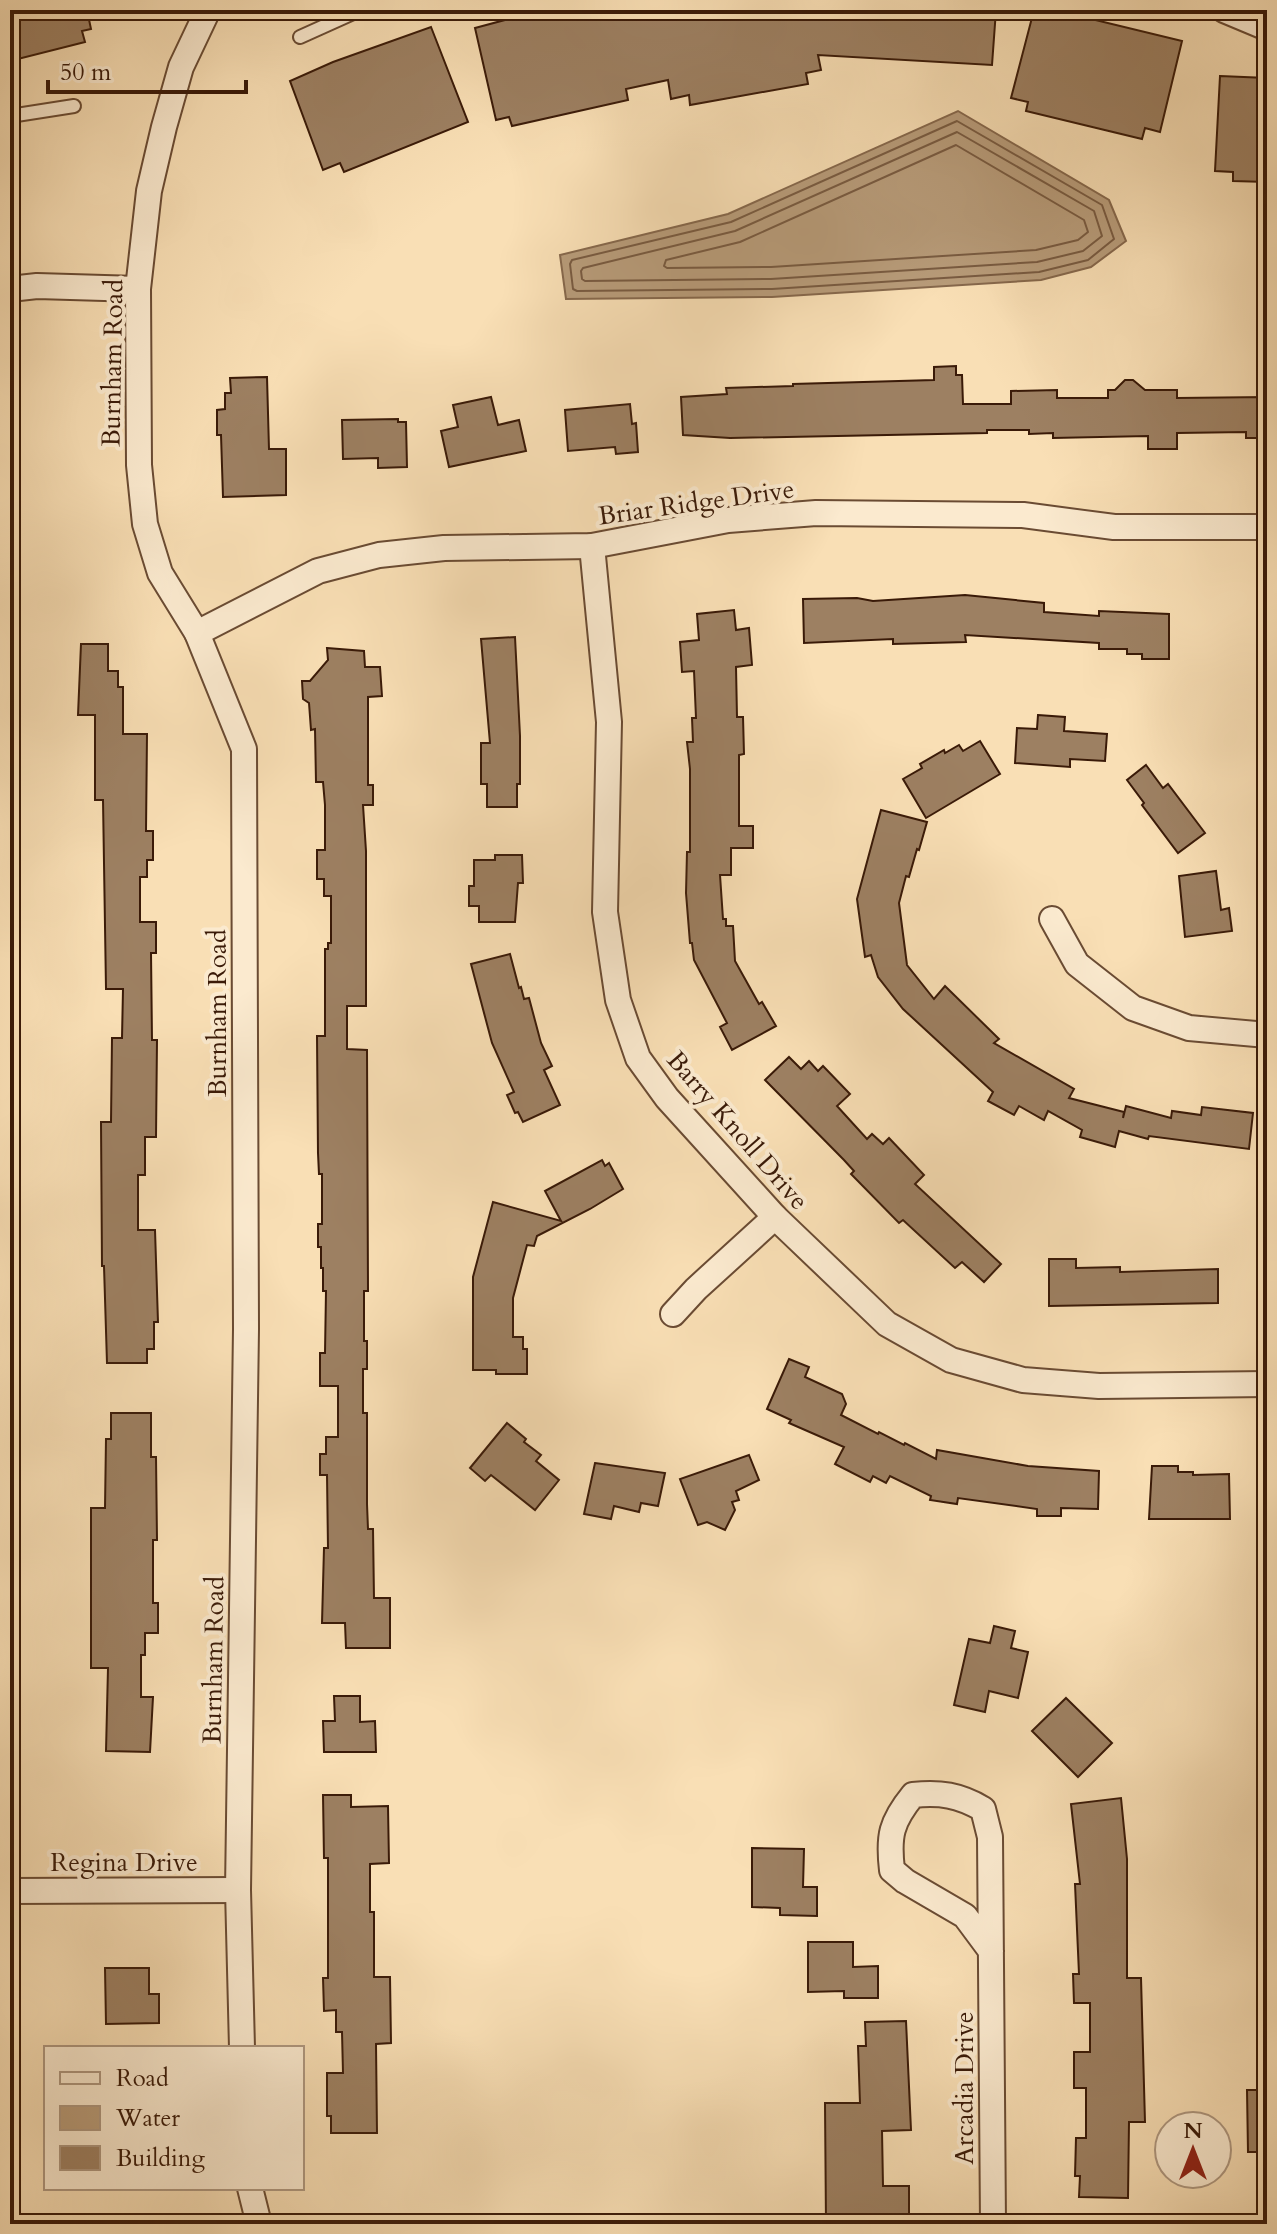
<svg xmlns="http://www.w3.org/2000/svg" width="1277" height="2234" viewBox="0 0 1277 2234" font-family="Cardo,serif">
<style>
.water{fill:#b89c7a;stroke:#86684c;stroke-width:2}
.lines{fill:none;stroke-linecap:round;stroke-linejoin:round}
.shore{stroke:#795b41;stroke-width:2}
.building{fill:#9d8062;stroke:#3a1a08;stroke-width:2}
.lane-casing{stroke:#6a4b33;stroke-width:16}
.street-casing{stroke:#6a4b33;stroke-width:28}
.lane{stroke:#fbeacf;stroke-width:12}
.street{stroke:#fbeacf;stroke-width:24}
.labels{text-anchor:middle;stroke-width:8;stroke-linejoin:round;paint-order:stroke}
.street-label{font-size:26px;fill:#3a1a08;stroke:#fbeacf}
</style>
<rect width="100%" height="100%" fill="#f9dfb5"/>
<filter id="stains"><feTurbulence type="fractalNoise" baseFrequency=".0025" numOctaves="4"/><feColorMatrix values="0 0 0 0 .2 0 0 0 0 .09 0 0 0 0 .02 0 0 0 .5 -.17"/></filter>
<radialGradient id="worn" r=".72"><stop offset=".6" stop-color="#630" stop-opacity="0"/><stop offset="1" stop-color="#630" stop-opacity=".3"/></radialGradient>
<polygon class="water" points="958,111 1109,200 1126,241 1091,267 1041,280 772,297 566,299 560,255 728,214"/>
<g class="lines">
<g class="shore">
<polygon points="957,121 1102,205 1114,239 1088,260 1039,272 772,289 577,291 573,289 570,264 572,260 731,222"/>
<polygon points="957,132 1094,211 1102,236 1083,251 1037,262 771,279 585,281 582,279 581,271 583,268 735,231"/>
<polygon points="956,145 1084,220 1088,232 1078,240 1036,250 771,267 667,268 664,266 666,260 740,242"/>
</g>
</g>
<g class="building">
<polygon points="10,10 87,10 91,29 82,31 85,42 10,61"/>
<polygon points="542,10 996,10 992,65 818,55 821,70 806,73 808,84 690,105 689,95 671,99 668,80 626,89 628,100 512,126 509,117 496,120 475,28"/>
<polygon points="1034,10 1050,10 1079,18 1079,16 1182,41 1160,132 1145,128 1142,139 1026,111 1028,102 1011,98"/>
<polygon points="431,27 468,122 344,172 340,163 323,170 290,81 333,62"/>
<polygon points="1220,76 1267,78 1267,182 1233,181 1233,172 1215,171"/>
<polygon points="956,366 956,375 962,375 963,404 1011,404 1011,391 1057,390 1057,398 1108,398 1108,390 1115,390 1125,380 1133,380 1145,390 1177,390 1177,398 1267,397 1267,438 1246,438 1246,432 1177,433 1177,449 1148,449 1148,436 1053,438 1053,433 1029,434 1029,430 987,430 987,433 730,438 683,435 681,397 727,394 726,388 793,386 793,384 934,380 934,367"/>
<polygon points="267,377 269,449 286,449 286,495 223,497 221,435 217,435 217,410 225,409 225,393 231,393 230,378"/>
<polygon points="491,397 498,425 519,420 526,451 449,467 441,431 458,427 453,405"/>
<polygon points="630,404 632,424 636,423 638,452 616,454 615,447 568,451 565,410"/>
<polygon points="398,419 398,422 406,422 407,467 378,468 378,458 343,459 342,420"/>
<polygon points="965,595 1044,603 1044,612 1099,616 1099,611 1169,614 1169,659 1142,659 1142,654 1127,654 1127,649 1099,649 1099,643 965,635 966,642 893,644 893,639 804,643 803,599 857,598 873,601"/>
<polygon points="734,610 736,630 749,628 752,665 736,667 737,717 743,717 744,754 739,755 739,826 753,826 753,848 731,848 731,875 720,875 723,919 726,919 726,926 733,926 735,961 759,1004 762,1002 776,1026 732,1050 720,1027 727,1023 694,960 692,943 690,943 686,893 687,852 690,852 690,769 687,742 693,742 692,718 696,718 694,671 682,672 680,642 699,640 697,614"/>
<polygon points="515,637 520,736 520,784 517,784 517,807 487,807 487,784 481,784 481,743 490,743 481,639"/>
<polygon points="81,644 108,644 108,671 118,671 118,687 123,687 123,734 147,734 146,831 153,831 153,860 147,860 147,877 140,877 140,922 156,922 156,953 151,953 152,1040 157,1040 156,1137 145,1137 145,1175 138,1175 138,1230 155,1230 158,1322 154,1322 154,1349 147,1349 147,1363 107,1363 104,1266 102,1266 101,1122 111,1122 112,1038 122,1038 123,989 106,989 103,800 95,800 95,715 78,715"/>
<polygon points="327,648 364,651 365,667 380,667 382,696 368,697 368,785 373,785 373,805 363,805 366,851 366,1006 347,1006 347,1049 367,1050 368,1291 364,1291 364,1341 367,1341 367,1369 363,1369 363,1413 367,1413 367,1504 368,1529 373,1529 374,1598 390,1598 390,1648 346,1648 345,1623 322,1623 324,1548 328,1548 327,1475 320,1475 320,1454 326,1454 326,1437 338,1437 338,1386 320,1386 320,1353 325,1353 326,1291 323,1291 323,1268 321,1268 321,1247 318,1247 318,1224 322,1224 322,1174 319,1174 318,1153 317,1036 325,1036 325,949 328,949 328,943 331,943 331,896 324,896 324,879 317,879 317,850 325,850 325,805 323,782 316,782 315,729 311,730 309,703 303,699 302,681 310,681 328,660"/>
<polygon points="1038,715 1065,717 1064,731 1107,734 1105,761 1070,759 1070,767 1015,763 1017,728 1037,729"/>
<polygon points="980,741 1000,774 926,818 903,779 922,768 920,764 944,750 945,753 959,745 963,751"/>
<polygon points="1146,765 1163,788 1168,784 1205,833 1178,853 1142,805 1144,803 1127,780"/>
<polygon points="881,810 927,822 919,850 917,849 909,877 906,876 899,903 907,965 934,999 945,986 999,1039 994,1043 1074,1089 1069,1098 1124,1112 1123,1118 1126,1106 1171,1118 1172,1111 1201,1115 1202,1107 1253,1113 1249,1149 1149,1136 1148,1139 1119,1131 1115,1147 1080,1137 1082,1130 1048,1111 1044,1120 1019,1106 1014,1115 988,1101 993,1092 903,1009 878,977 871,955 865,957 857,899"/>
<polygon points="495,855 522,855 523,883 518,883 515,922 479,922 479,906 469,906 469,886 474,886 474,860 495,860"/>
<polygon points="1216,871 1221,910 1229,908 1232,931 1185,937 1179,876"/>
<polygon points="510,954 519,988 521,987 524,999 529,998 541,1043 552,1066 544,1070 560,1105 523,1122 518,1112 515,1113 507,1095 514,1092 492,1043 471,964"/>
<polygon points="789,1057 801,1069 809,1061 818,1071 823,1066 850,1094 837,1106 867,1139 872,1134 883,1144 889,1138 924,1175 915,1184 1001,1264 984,1282 962,1262 955,1268 903,1220 899,1223 851,1174 854,1171 844,1160 765,1080"/>
<polygon points="602,1160 605,1166 609,1163 623,1189 590,1209 537,1236 534,1246 527,1245 513,1298 513,1337 523,1337 523,1349 527,1349 527,1374 496,1374 496,1370 473,1370 473,1277 493,1202 561,1221 545,1191"/>
<polygon points="1049,1259 1076,1259 1076,1268 1120,1267 1120,1272 1218,1269 1218,1303 1049,1306"/>
<polygon points="789,1359 809,1367 805,1377 842,1394 846,1404 841,1415 878,1434 879,1432 904,1445 905,1443 936,1459 937,1450 1028,1466 1099,1471 1098,1509 1061,1508 1061,1516 1037,1516 1037,1509 958,1498 957,1504 930,1500 931,1496 890,1476 886,1483 873,1476 870,1482 835,1464 844,1447 789,1423 791,1420 767,1409"/>
<polygon points="111,1413 151,1413 151,1457 156,1457 157,1540 153,1540 153,1603 158,1603 158,1633 145,1633 145,1655 141,1655 141,1697 153,1697 150,1752 106,1751 108,1668 91,1668 91,1508 105,1508 106,1439 111,1439"/>
<polygon points="507,1423 526,1439 524,1442 541,1455 536,1461 559,1480 535,1510 491,1475 485,1481 470,1468"/>
<polygon points="749,1455 759,1480 736,1491 739,1500 732,1502 735,1510 725,1530 707,1522 698,1525 680,1479"/>
<polygon points="595,1463 665,1473 658,1506 641,1503 639,1512 614,1506 611,1519 584,1514"/>
<polygon points="1152,1466 1178,1466 1178,1472 1193,1472 1193,1475 1229,1474 1230,1519 1149,1519"/>
<polygon points="994,1626 1015,1631 1011,1648 1028,1652 1018,1698 989,1691 985,1712 954,1705 969,1639 990,1643"/>
<polygon points="334,1696 360,1696 360,1722 375,1721 376,1752 324,1752 323,1721 335,1721"/>
<polygon points="1066,1698 1112,1743 1078,1777 1032,1731"/>
<polygon points="323,1795 351,1795 351,1807 388,1806 389,1863 370,1864 370,1912 374,1912 374,1977 390,1977 391,2043 376,2044 377,2133 331,2133 331,2116 327,2116 327,2073 343,2073 342,2032 336,2032 336,2010 324,2011 323,1978 328,1978 328,1858 324,1858"/>
<polygon points="1121,1798 1127,1859 1127,1978 1141,1978 1145,2122 1129,2122 1128,2198 1079,2197 1080,2176 1075,2176 1076,2138 1086,2138 1086,2088 1074,2088 1074,2052 1090,2052 1090,2003 1074,2003 1073,1974 1079,1974 1075,1884 1080,1884 1071,1804"/>
<polygon points="752,1848 804,1849 803,1887 817,1887 817,1916 780,1915 780,1908 752,1907"/>
<polygon points="808,1942 853,1942 853,1967 878,1966 878,1998 844,1998 844,1991 808,1992"/>
<polygon points="105,1968 149,1968 149,1994 159,1994 159,2023 106,2024"/>
<polygon points="906,2021 911,2130 882,2131 883,2186 909,2186 909,2215 884,2215 884,2224 826,2224 825,2103 860,2103 858,2046 866,2046 865,2022"/>
<polygon points="1247,2090 1267,2090 1267,2152 1248,2152"/>
</g>
<g class="lines">
<defs>
<g id="lane">
<polyline points="300,37 360,10"/>
<polyline points="10,116 74,106"/>
</g>
<g id="street">
<polyline points="208,10 181,67 164,127 149,191 138,289 139,465 145,524 160,573 197,633 244,749 246,1329 238,1890 242,2048"/>
<polyline points="1224,10 1267,28"/>
<polyline points="10,289 37,286 138,289"/>
<polyline points="592,546 609,722 605,912 618,1000 638,1058 667,1098 775,1217 887,1324 951,1360 1023,1380 1099,1386 1267,1384"/>
<polyline points="197,633 318,571 379,555 444,548 592,546 728,520 816,513 1023,515 1114,527 1267,527"/>
<polyline points="1052,919 1077,964 1133,1008 1189,1028 1267,1035"/>
<polyline points="673,1314 696,1289 775,1217"/>
<polyline points="10,1891 238,1890"/>
<path d="M991,1951L965,1916L905,1881L892,1870C888,1836 891,1822 913,1795C940,1792 959,1795 983,1809L990,1837L993,2224"/>
<polyline points="250,2188 259,2224"/>
</g>
</defs>
<use href="#lane" class="lane-casing"/>
<use href="#street" class="street-casing"/>
<use href="#lane" class="lane"/>
<use href="#street" class="street"/>
</g>
<g class="labels">
<g class="street-label">
<text transform="translate(112 363) rotate(-89)" y="9">Burnham Road</text>
<text transform="translate(696 502) rotate(-8)" y="9">Briar Ridge Drive</text>
<text transform="translate(217 1013) rotate(-90)" y="9">Burnham Road</text>
<text transform="translate(738 1130) rotate(49)" y="9">Barry Knoll Drive</text>
<text transform="translate(213 1660) rotate(-89)" y="9">Burnham Road</text>
<text x="124" y="1871">Regina Drive</text>
<text transform="translate(964 2088) rotate(-90)" y="9">Arcadia Drive</text>
</g>
</g>
<rect width="1277" height="2234" fill="none" stroke="#f9dfb5" stroke-width="40"/>
<rect x="12" y="12" width="1253" height="2210" fill="none" stroke="#3a1a08" stroke-width="4"/>
<rect x="20" y="20" width="1237" height="2194" fill="none" stroke="#3a1a08" stroke-width="2"/>
<rect x="44" y="2046" width="260" height="144" fill="#fbeacf" stroke="#ae977f" stroke-width="2"/>
<rect x="60" y="2072" width="40" height="12" fill="#fbeacf" stroke="#ae977f" stroke-width="2"/>
<text x="116" y="2086" font-size="24" fill="#3a1a08">Road</text>
<rect x="60" y="2106" width="40" height="24" fill="#b89c7a" stroke="#ae977f" stroke-width="2"/>
<text x="116" y="2126" font-size="24" fill="#3a1a08">Water</text>
<rect x="60" y="2146" width="40" height="24" fill="#9d8062" stroke="#ae977f" stroke-width="2"/>
<text x="116" y="2166" font-size="24" fill="#3a1a08">Building</text>
<g transform="translate(1193 2150)"><circle r="38" fill="#fbeacf" stroke="#ae977f" stroke-width="2"/>
<path d="M0-6L14 30L0 20L-14 30Z" fill="#8f2418"/>
<text y="-12" font-size="22" font-weight="bold" text-anchor="middle" fill="#3a1a08">N</text>
</g>
<path d="M48 80v12h198v-12" fill="none" stroke="#3a1a08" stroke-width="4"/>
<text x="60" y="80" font-size="24" fill="#3a1a08" stroke="#fbeacf" stroke-width="6" paint-order="stroke">50 m</text>
<rect width="100%" height="100%" filter="url(#stains)"/>
<rect width="100%" height="100%" fill="url(#worn)"/>
</svg>
